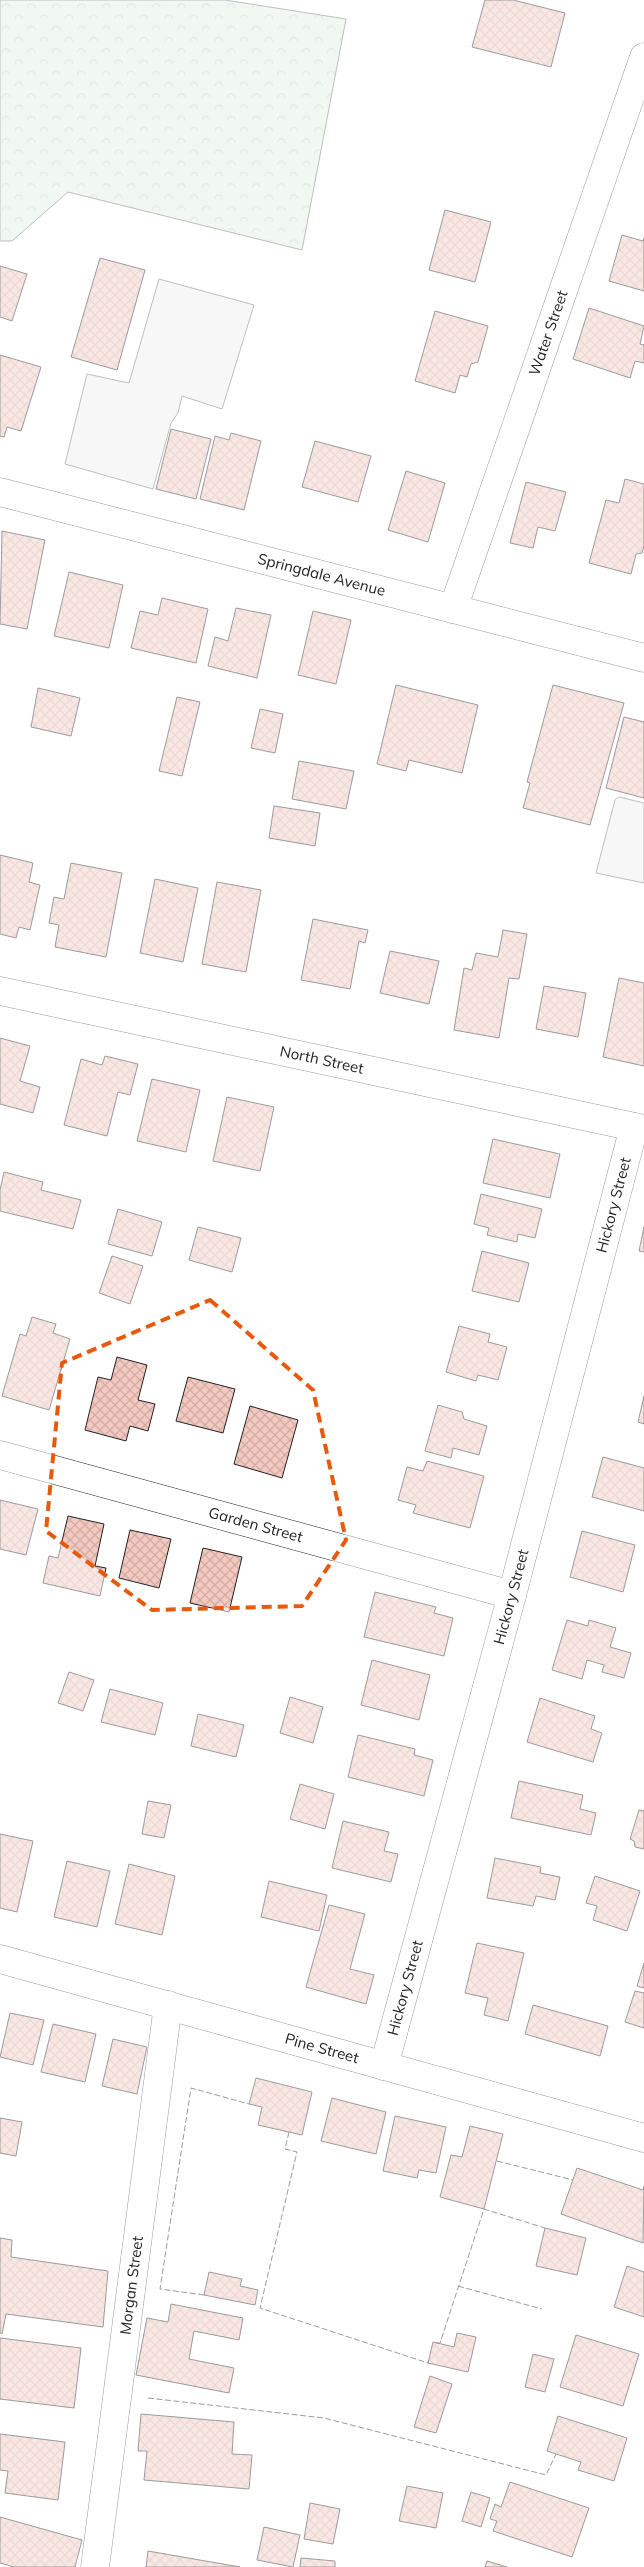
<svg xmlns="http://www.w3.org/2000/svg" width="644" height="2567" viewBox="0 0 644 2567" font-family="Mulish,sans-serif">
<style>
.forest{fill:url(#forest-crowns);stroke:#6f6f6f}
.parking{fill:#ededed;stroke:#6f6f6f}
.building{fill:url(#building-cross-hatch);stroke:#222}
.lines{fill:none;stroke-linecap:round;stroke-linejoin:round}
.street-casing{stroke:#222;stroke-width:29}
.street{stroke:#fff;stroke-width:28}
.fence{stroke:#222;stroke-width:1;stroke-dasharray:6 2.5;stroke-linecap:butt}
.marked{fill:none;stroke:#e8590c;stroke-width:4;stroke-dasharray:10 6;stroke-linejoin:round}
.labels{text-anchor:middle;stroke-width:4;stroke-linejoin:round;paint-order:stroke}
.street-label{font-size:15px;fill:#222;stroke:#fff}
</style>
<defs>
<pattern id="forest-crowns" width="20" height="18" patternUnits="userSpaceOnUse" patternTransform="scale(1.25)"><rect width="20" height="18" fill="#e0efe3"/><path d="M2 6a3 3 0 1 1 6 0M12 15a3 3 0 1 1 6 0" fill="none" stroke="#c0cdc2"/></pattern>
<pattern id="building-cross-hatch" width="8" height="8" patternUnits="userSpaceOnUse" patternTransform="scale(1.25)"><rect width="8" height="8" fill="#f3c9c0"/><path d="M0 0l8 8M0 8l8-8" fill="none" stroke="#d0aca5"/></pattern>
</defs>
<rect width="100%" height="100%" fill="#fff"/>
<polygon class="forest" points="0,0 225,0 346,19 302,250 68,192 12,241 0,241"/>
<g class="parking">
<polygon points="159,279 254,305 222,409 182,396 178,413 171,423 153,489 65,464 87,374 129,383"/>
<polygon points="619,797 644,803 644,883 596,873 615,800"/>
</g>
<g class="building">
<polygon points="485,0 513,0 565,13 551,67 472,47"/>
<polygon points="445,210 491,222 475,282 429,270"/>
<polygon points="622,235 643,241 644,238 644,291 609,281"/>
<polygon points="100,258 145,270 117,370 71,357"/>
<polygon points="0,266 27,274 12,321 0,317"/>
<polygon points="589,308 644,326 640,344 644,345 644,363 635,361 630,378 573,359"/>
<polygon points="435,311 488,326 478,362 471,364 467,377 460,375 455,393 415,381"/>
<polygon points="0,355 41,367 21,431 7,427 4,437 0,436"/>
<polygon points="171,429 211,439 196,499 156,489"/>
<polygon points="231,433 261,441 244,510 200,499 215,436 229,440"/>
<polygon points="315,441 371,456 358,502 302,487"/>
<polygon points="406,471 445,483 428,542 388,530"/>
<polygon points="625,479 644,484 644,546 642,553 636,554 631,574 589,563 606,500 619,503"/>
<polygon points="526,482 566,492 555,531 538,527 533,548 510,543"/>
<polygon points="2,531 45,540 27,629 0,624"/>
<polygon points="69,572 123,585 109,648 54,636"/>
<polygon points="162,598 208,609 196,663 131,648 140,611 158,615"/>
<polygon points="236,608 271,615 257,678 208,666 215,637 228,641"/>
<polygon points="313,611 351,620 336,684 298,675"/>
<polygon points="396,685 478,705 462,773 409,760 406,771 377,764"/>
<polygon points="553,685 624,703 590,825 523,808 530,783 527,782"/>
<polygon points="38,688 80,698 71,736 31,727"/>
<polygon points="177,697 200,702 182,776 159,771"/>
<polygon points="260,709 283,714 275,753 251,748"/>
<polygon points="624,717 644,722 644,798 606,788"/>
<polygon points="299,761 354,771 346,809 292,799"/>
<polygon points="274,806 320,813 315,846 269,838"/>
<polygon points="0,855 33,863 29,882 40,885 30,930 19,927 16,938 0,934"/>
<polygon points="71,863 122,873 106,957 55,947 59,925 49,923 54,897 64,899"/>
<polygon points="155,879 198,888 183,962 140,953"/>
<polygon points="217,882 261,890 246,972 202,964"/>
<polygon points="313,919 368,930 365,943 359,941 350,989 301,980"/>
<polygon points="503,930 527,934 519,979 509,978 499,1038 454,1030 464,968 472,970 476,953 498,957"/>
<polygon points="390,951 439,961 429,1004 380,993"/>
<polygon points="619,978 644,983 644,1066 603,1057"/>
<polygon points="544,986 586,993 578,1037 536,1029"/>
<polygon points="0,1038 30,1046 20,1081 40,1087 33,1113 0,1104"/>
<polygon points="105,1056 138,1064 130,1095 118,1092 107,1136 64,1125 81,1059 102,1065"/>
<polygon points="152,1079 200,1090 186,1152 137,1141"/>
<polygon points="227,1097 274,1107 260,1171 213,1161"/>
<polygon points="493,1139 560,1154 550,1198 483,1183"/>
<polygon points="4,1172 43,1182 41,1190 81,1200 73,1229 0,1211 0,1190"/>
<polygon points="481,1194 542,1209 535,1238 518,1234 517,1242 487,1235 489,1228 474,1224"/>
<polygon points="118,1209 162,1222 152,1256 108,1244"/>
<polygon points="198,1227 241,1238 232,1272 189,1260"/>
<polygon points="644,1227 644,1252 639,1251"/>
<polygon points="482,1251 529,1263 519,1302 472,1291"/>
<polygon points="112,1256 143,1266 130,1304 99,1293"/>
<polygon points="32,1317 56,1324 53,1333 70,1339 49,1410 2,1396 20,1334 26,1336"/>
<polygon points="459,1326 490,1334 488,1342 507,1347 498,1380 478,1375 476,1381 446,1372"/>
<polygon points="117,1357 147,1365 138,1400 155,1404 148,1431 130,1426 126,1441 85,1430 98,1377 111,1380"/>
<polygon points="188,1377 235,1389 223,1433 176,1421"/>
<polygon points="644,1396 644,1424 638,1422"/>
<polygon points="438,1405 462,1412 464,1419 487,1426 479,1455 453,1448 451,1458 425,1451"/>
<polygon points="250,1406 298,1420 282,1478 234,1464"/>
<polygon points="603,1457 644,1468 644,1511 592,1497"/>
<polygon points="427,1461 484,1476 470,1528 413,1513 416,1505 398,1500 407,1467 423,1471"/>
<polygon points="0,1500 38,1509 26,1555 0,1549"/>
<polygon points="68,1516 104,1524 95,1566 106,1568 100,1596 43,1583 49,1556 58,1558"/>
<polygon points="130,1530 171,1539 159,1588 119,1578"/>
<polygon points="582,1531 635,1545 623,1592 570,1577"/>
<polygon points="203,1548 242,1557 229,1612 190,1603"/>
<polygon points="375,1592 436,1607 434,1613 453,1618 444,1656 364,1637"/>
<polygon points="567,1620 588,1626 589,1620 616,1628 610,1647 631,1653 624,1678 602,1672 604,1665 587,1660 582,1679 552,1670"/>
<polygon points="372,1660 430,1675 419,1720 361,1705"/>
<polygon points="69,1672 94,1680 83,1711 58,1703"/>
<polygon points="110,1689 163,1703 155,1735 101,1722"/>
<polygon points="290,1697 323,1707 313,1743 280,1733"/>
<polygon points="540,1698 595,1716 591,1729 602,1733 593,1762 527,1742"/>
<polygon points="198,1714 244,1725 236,1757 191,1746"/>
<polygon points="358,1735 415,1749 414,1755 433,1760 424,1796 348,1777"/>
<polygon points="519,1781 583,1795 580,1809 596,1813 591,1835 511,1818"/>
<polygon points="300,1784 334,1794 325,1829 290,1819"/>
<polygon points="148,1801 171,1805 164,1838 142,1834"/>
<polygon points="639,1810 644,1811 644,1849 635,1847 634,1841 630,1839"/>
<polygon points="343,1821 389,1832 384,1851 398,1854 391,1882 332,1868"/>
<polygon points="0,1834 33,1841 17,1912 0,1908"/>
<polygon points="495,1858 541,1867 540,1873 560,1877 555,1900 536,1896 533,1906 487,1898"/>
<polygon points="67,1861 110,1871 97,1927 54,1917"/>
<polygon points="129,1864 175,1876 162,1935 115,1924"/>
<polygon points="595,1876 640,1891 627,1931 593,1920 597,1906 586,1903"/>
<polygon points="269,1881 327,1895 319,1931 261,1917"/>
<polygon points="329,1905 365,1914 350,1969 374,1975 366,2004 306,1987"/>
<polygon points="477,1943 524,1953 508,2021 484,2015 488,1998 465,1993"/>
<polygon points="644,1963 644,1988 637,1986"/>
<polygon points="635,1991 644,1993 644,2028 625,2022"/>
<polygon points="533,2005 608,2026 600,2056 525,2034"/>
<polygon points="10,2013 44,2020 33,2065 0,2057"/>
<polygon points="53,2024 96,2034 85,2082 41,2072"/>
<polygon points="113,2039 147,2047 137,2094 102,2086"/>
<polygon points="256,2078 312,2092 302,2135 258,2125 262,2107 249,2104"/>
<polygon points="332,2098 386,2112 376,2154 321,2141"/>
<polygon points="395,2116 446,2127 436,2173 419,2170 417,2178 383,2171"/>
<polygon points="0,2118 22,2122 16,2156 0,2153"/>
<polygon points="470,2126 503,2134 484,2209 440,2197 451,2155 462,2157"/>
<polygon points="577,2168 643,2190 644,2186 643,2243 561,2214"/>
<polygon points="545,2228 586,2238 577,2275 536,2266"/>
<polygon points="0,2238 12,2240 11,2257 108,2271 103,2327 6,2314 2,2334 0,2333"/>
<polygon points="627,2266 644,2272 644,2317 614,2307"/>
<polygon points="209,2272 242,2279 240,2286 258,2290 255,2305 204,2295"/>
<polygon points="171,2304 243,2318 239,2340 194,2331 189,2359 234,2368 229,2393 136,2375 147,2318 168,2322"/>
<polygon points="457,2333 476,2337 468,2372 428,2363 433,2342 454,2347"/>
<polygon points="576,2335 639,2354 623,2406 560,2387"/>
<polygon points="0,2338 81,2348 74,2408 0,2399"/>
<polygon points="533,2354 554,2359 545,2392 525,2387"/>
<polygon points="430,2376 452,2384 436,2433 414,2427"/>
<polygon points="141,2414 234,2422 232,2454 252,2455 249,2489 144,2480 147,2451 138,2451"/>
<polygon points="558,2416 627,2438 614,2481 578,2470 581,2462 547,2451"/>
<polygon points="0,2434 65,2442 58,2500 5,2493 8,2471 0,2470"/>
<polygon points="510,2482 589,2508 572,2557 493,2531 497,2521 490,2519 495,2504 501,2507"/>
<polygon points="407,2486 443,2493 436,2528 399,2521"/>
<polygon points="471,2492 490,2498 481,2527 462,2521"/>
<polygon points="310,2503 340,2509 333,2544 304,2539"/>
<polygon points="0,2517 82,2540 75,2567 14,2567 0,2563"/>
<polygon points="264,2527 300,2535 293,2567 257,2560"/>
<polygon points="148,2551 240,2567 146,2567"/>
<polygon points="301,2558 335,2561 335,2567 300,2567"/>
<polygon points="487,2561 507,2567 485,2567"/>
</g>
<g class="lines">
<defs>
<g id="street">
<path id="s1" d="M0,492L644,658"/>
<path id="s2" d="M453,609L644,57"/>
<path id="s3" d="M0,991L644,1129"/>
<path id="s4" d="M0,1455L512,1595"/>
<path id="s5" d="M0,1959L644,2138"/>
<path id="s6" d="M384,2066L512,1595L634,1127"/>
<path id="s7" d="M95,2567L168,2005"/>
</g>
</defs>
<use href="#street" class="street-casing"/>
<use href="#street" class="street"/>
<g class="fence">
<polyline points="289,2132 285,2149 297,2152 260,2308 428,2363 428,2361"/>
<polyline points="497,2161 573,2180"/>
<polyline points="458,2286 542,2309"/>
<polyline points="204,2295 160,2289 191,2088 249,2104"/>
<polyline points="436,2343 440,2343 484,2209 545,2228"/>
<polyline points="148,2398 324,2418 546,2475 556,2454"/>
</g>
</g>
<path d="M0 0H644V2567H0ZM210,1300L313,1390L346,1540L302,1606L152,1610L46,1531L62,1363Z" fill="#fff" fill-opacity=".55" fill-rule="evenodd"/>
<path class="marked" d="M210,1300L313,1390L346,1540L302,1606L152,1610L46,1531L62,1363Z"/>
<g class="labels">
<g class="street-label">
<text dy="5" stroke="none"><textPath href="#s2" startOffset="292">Water Street</textPath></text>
<text dy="5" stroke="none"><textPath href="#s1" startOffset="332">Springdale Avenue</textPath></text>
<text dy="5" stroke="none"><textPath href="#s3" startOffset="329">North Street</textPath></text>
<text dy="5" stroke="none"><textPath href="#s6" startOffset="891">Hickory Street</textPath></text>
<text dy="5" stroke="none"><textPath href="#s4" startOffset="265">Garden Street</textPath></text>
<text dy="5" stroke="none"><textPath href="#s6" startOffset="486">Hickory Street</textPath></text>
<text dy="5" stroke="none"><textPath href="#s6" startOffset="81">Hickory Street</textPath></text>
<text dy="5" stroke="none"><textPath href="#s5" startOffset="334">Pine Street</textPath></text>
<text dy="5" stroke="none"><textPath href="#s7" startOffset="284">Morgan Street</textPath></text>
</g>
</g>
</svg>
